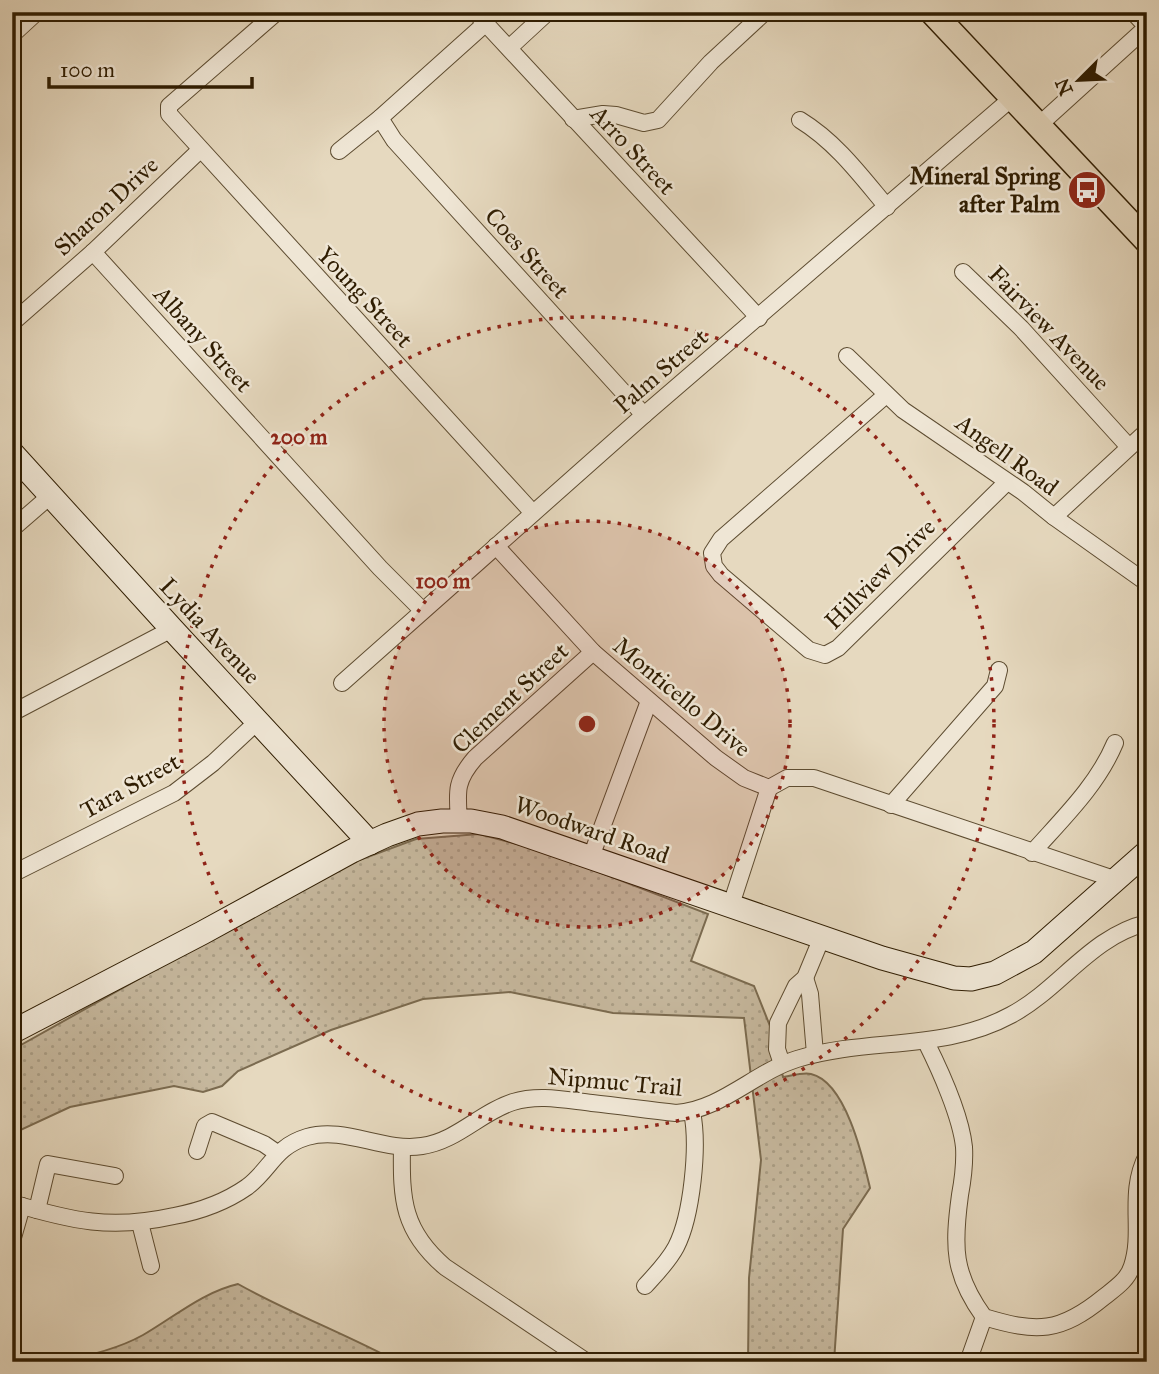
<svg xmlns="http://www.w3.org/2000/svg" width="1159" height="1374" viewBox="0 0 1159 1374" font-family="'IM FELL Great Primer',serif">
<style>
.grass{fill:url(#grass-dots);stroke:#7b6b50;stroke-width:2}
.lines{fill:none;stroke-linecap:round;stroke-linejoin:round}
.street-casing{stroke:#5d4c31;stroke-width:18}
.secondary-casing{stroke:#2f1d02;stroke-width:25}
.primary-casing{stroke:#2f1d02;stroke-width:27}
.street{stroke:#efe6d5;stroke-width:16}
.secondary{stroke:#efe6d5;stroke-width:23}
.primary{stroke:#e6d9bf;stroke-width:24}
.ring{fill:none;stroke:#8f2418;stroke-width:3.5;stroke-dasharray:3.5 7}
.labels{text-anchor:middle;stroke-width:5;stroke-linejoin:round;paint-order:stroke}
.street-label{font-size:24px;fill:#2f1d02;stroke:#efe6d5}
.poi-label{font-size:24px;font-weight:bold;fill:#2f1d02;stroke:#efe6d5;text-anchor:end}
.centre{fill:#8f2418;stroke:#efe6d5;stroke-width:3.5}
.ring-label{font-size:21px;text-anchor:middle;font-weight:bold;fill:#8f2418;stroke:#efe6d5;stroke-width:5;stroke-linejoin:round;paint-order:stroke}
</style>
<defs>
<pattern id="grass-dots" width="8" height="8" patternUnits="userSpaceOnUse" patternTransform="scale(1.75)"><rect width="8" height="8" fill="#c7b99f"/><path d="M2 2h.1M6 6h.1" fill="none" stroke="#ab9f87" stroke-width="1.8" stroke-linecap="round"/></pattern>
</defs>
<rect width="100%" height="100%" fill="#e6d9bf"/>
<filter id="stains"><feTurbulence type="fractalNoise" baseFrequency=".00286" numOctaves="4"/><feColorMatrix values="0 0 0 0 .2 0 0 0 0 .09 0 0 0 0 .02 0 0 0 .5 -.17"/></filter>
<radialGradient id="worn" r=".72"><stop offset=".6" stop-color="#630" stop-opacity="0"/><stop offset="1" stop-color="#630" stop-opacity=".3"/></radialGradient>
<g class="grass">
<path d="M479,834L547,852L708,914L691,961L754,986L772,1031L783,1077C791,1076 803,1072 811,1074C846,1082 863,1158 870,1188L843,1229L834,1362H748L749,1278L761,1160L744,1018L613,1013L510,992L423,999L331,1030L238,1071L222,1086L203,1092L174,1086L70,1107L12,1134V1050L253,915L354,862L416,839Z"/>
<path d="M238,1284C290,1313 346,1334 398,1362H55C85,1357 116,1350 143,1335C174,1317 203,1292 238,1284Z"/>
</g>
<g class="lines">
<defs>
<g id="street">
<polyline points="277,12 169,106 169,114 533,513"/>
<polyline points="475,12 759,318"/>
<polyline points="1133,12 1147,27"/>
<polyline points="12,35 37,12"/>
<polyline points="509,48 548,12"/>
<polyline points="380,118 394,140 644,415"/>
<polyline points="573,119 603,114 616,115 644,123 658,120 711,62 765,12"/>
<path d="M800,120C836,142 861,176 887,207"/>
<polyline points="1039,125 1147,27"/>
<polyline points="339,151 380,118 486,23"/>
<polyline points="93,252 380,568 422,610"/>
<polyline points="963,272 1021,328 1129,447"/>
<polyline points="12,323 93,252 200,150"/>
<polyline points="847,356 903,410 1023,492 1054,517 1147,583"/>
<polyline points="886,395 721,539 712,553 714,566 721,575 809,650 825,655 838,648 1007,482"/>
<polyline points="1054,517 1147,431"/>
<polyline points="12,529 50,496"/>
<polyline points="496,546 593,652 716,758 744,778 769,788"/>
<polyline points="342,683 644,415 1012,98"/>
<polyline points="12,713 172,629"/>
<polyline points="769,788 787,778 814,778 1117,880"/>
<polyline points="891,805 995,686 999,670"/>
<path d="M459,820C457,792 455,781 475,758L593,652"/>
<path d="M1032,853C1062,819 1097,786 1115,743"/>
<polyline points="591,857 649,701"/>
<polyline points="12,874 174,793 213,763 258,721"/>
<polyline points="731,905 769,788"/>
<polyline points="805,978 810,994 815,1054"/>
<path d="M926,1042C940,1070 961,1117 964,1147C965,1164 963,1179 960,1195C953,1247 953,1274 984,1317C1037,1333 1060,1333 1104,1297C1114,1289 1128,1280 1132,1266C1144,1230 1127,1194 1147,1155"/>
<polyline points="782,1064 777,1049 778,1023 796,986 805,978 822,937"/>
<path d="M402,1147C401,1200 403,1231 445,1267L587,1362"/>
<polyline points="197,1151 205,1126 212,1122 264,1144 277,1153"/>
<path d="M12,1203C72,1221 111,1230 174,1216C201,1211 224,1203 247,1187C271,1169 274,1147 307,1137C345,1126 383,1152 422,1146C457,1141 481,1112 513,1102C539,1094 565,1100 592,1103C620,1106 648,1110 676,1113C721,1110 755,1072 797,1059C868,1037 943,1052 1011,1015C1060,989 1091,936 1147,923"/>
<polyline points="37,1210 48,1164 115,1176"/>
<polyline points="140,1223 151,1266"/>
<polyline points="12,1241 22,1206"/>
<path d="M645,1286C656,1274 668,1262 676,1247C692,1216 699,1146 692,1112"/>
<polyline points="968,1362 984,1317"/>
</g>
<g id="secondary">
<polyline points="12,453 172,629 370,843"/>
<polyline points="12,1032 202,933 352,851 387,835 418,824 442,821 471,821 502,827 882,958 954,978 971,979 995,973 1034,952 1147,852"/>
</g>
<polyline id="primary" points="932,12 1147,241"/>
</defs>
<use href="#street" class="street-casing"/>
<use href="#secondary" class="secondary-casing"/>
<use href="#primary" class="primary-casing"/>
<use href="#street" class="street"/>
<use href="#secondary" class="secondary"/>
<use href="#primary" class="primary"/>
</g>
<circle cx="587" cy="724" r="203" fill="#8f2418" fill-opacity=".12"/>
<g class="ring">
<circle cx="587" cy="724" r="203"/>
<circle cx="587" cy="724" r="407"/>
</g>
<defs>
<symbol id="bus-disc" viewBox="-11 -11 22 22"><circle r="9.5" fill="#8f2418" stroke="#efe6d5"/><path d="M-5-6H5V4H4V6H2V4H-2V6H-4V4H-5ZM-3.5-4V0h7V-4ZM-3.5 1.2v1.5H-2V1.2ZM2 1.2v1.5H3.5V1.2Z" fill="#fff"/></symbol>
</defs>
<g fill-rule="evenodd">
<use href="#bus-disc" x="1065" y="168" width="44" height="44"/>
</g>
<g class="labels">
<g class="street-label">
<text transform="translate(633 150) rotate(47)" y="8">Arro Street</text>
<text transform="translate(106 206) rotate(-43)" y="8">Sharon Drive</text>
<text transform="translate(527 253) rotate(48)" y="8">Coes Street</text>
<text transform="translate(365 297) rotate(47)" y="8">Young Street</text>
<text transform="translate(1049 328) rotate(46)" y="8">Fairview Avenue</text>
<text transform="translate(203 339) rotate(48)" y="8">Albany Street</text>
<text transform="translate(661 371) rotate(-41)" y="8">Palm Street</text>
<text transform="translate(1007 455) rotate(36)" y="8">Angell Road</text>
<text transform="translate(880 574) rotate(-45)" y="8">Hillview Drive</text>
<text transform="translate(210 631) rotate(47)" y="8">Lydia Avenue</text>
<text transform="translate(682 697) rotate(40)" y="8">Monticello Drive</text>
<text transform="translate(510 698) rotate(-43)" y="8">Clement Street</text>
<text transform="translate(130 786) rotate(-29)" y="8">Tara Street</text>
<text transform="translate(592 830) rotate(19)" y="8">Woodward Road</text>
<text transform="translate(615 1082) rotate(5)" y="8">Nipmuc Trail</text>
</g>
<g class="poi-label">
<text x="1060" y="184">Mineral Spring<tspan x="1060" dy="28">after Palm</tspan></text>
</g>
</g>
<circle cx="587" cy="724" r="10" class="centre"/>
<g class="ring-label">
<text x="299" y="444">200 m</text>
<text x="443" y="588">100 m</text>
</g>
<rect width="1159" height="1374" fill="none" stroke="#e6d9bf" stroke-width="42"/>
<rect x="14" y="14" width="1131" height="1346" fill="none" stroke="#2f1d02" stroke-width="3.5"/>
<rect x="21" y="21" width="1117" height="1332" fill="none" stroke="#2f1d02" stroke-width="2"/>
<g transform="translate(1079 80) rotate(246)" stroke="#efe6d5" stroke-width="5" paint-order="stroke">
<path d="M0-5L12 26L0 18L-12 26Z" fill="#2f1d02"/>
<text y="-10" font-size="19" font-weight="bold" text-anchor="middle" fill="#2f1d02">N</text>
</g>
<path d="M49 77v10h203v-10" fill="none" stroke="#2f1d02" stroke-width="3.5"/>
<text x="60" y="77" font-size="21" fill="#2f1d02" stroke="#efe6d5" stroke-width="5" paint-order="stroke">100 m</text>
<rect width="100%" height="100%" filter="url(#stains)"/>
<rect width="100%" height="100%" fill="url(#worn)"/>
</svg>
